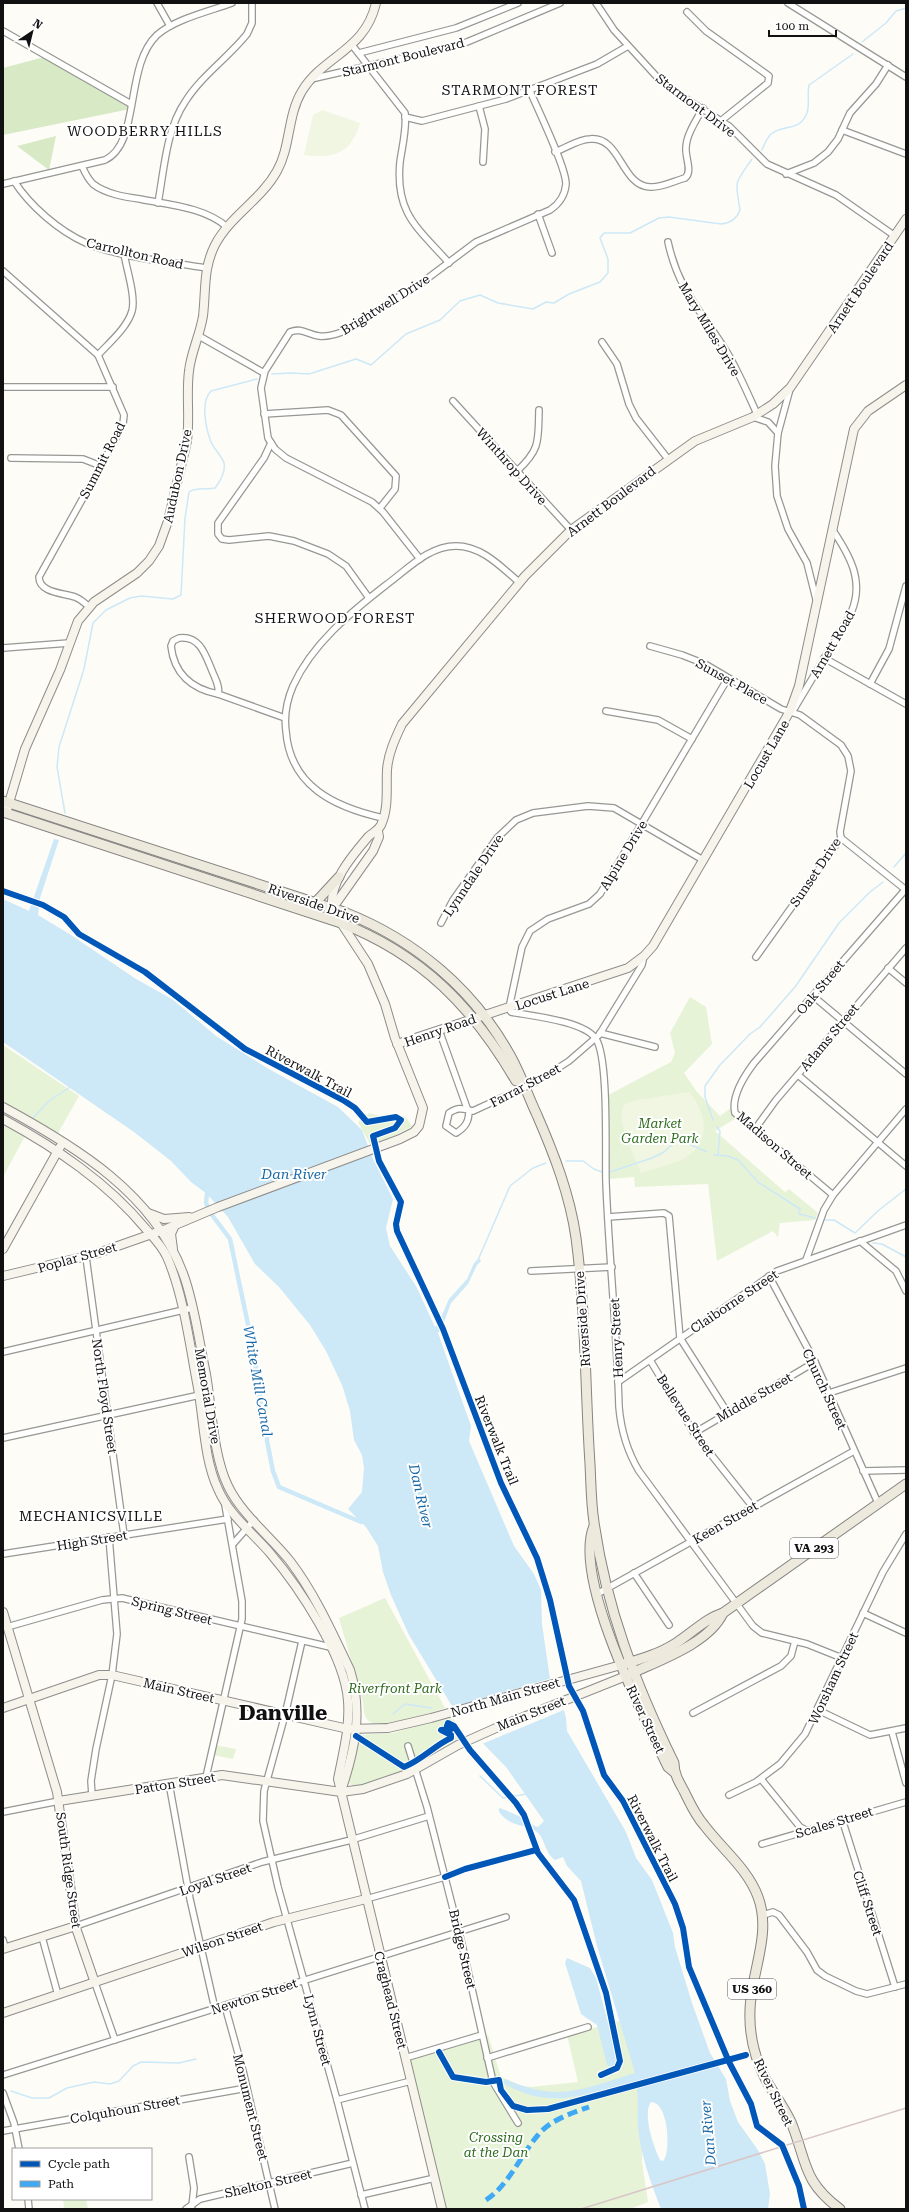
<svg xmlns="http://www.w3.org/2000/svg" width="909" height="2212" viewBox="0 0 909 2212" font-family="'Roboto Serif',serif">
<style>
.green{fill:#e7f3d7}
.forest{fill:#d8eac5}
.pitch{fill:#f0f6e1}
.water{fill:#cde8f7;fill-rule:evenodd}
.pier{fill:#fdfcf7}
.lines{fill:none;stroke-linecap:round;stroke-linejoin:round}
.stream{stroke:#cde8f7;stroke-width:1.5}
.canal{stroke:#cde8f7;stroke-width:4.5}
.street-casing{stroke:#979795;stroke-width:8}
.secondary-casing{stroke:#8e8d8b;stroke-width:10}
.primary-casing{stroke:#858482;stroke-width:11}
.street{stroke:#fffffe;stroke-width:5.5}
.secondary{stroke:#f6f4eb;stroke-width:8}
.primary{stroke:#ede9dc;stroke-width:9}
.rail{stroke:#d9c6c7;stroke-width:1.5}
.street-bridge-casing{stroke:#979795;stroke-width:8;stroke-linecap:butt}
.street-bridge{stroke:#fffffe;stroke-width:5.5}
.quiet{stroke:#3fa9f5;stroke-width:5;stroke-dasharray:10 5;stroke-linecap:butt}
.cycleway-casing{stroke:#fff;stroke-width:8}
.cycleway{stroke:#0057b8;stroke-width:6}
.labels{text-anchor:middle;stroke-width:4;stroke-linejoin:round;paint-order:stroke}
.shield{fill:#fff;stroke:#585858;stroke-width:1}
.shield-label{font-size:12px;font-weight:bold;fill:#111}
.street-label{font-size:13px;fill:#111;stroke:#fff}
.park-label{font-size:13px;font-style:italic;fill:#2f6b1f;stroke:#fff}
.neighbourhood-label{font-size:14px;letter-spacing:1px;fill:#111;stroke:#fff}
.water-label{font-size:14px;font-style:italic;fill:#1768a6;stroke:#fff}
.town-label{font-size:21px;font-weight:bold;fill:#111;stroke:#fff}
</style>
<rect width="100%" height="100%" fill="#fdfcf7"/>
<g class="green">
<polygon points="690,997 706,1007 712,1044 684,1073 697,1092 720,1116 731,1108 738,1117 715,1131 785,1192 789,1189 818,1213 815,1220 780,1223 778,1237 773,1231 717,1261 708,1184 635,1187 634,1177 608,1179 608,1095 671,1062 675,1053 670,1033"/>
<polygon points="3,1045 79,1096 57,1135 3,1103"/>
<path d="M369,1113C374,1114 379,1116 384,1116C401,1117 402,1109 412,1127L371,1146L358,1122Z"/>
<polygon points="3,1123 25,1136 3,1177"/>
<path d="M385,1598L445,1708C430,1713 383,1732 370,1722C363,1717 364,1710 363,1702L339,1618Z"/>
<path d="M451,1715L464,1736C443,1747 425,1762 404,1773C394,1778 356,1791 349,1783L358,1735L393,1733Z"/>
<polygon points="215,1745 236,1749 233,1759 213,1755"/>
<polygon points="627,2019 642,2115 642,2162 648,2202 630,2209 445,2209 409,2060 488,2035 501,2077 522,2086 531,2087 578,2082 567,2035"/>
<polygon points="63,2199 86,2199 88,2209 64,2209"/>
</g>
<g class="forest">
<polygon points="48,56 131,104 130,109 3,135 3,68"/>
<polygon points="56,136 49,170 17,146"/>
</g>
<g class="pitch">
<path d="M322,110L360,123C351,154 334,159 304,155L313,115Z"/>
<path d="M689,1092C706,1112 713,1142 685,1158C672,1165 655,1168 641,1173C636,1160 616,1120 623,1107C626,1102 632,1101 637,1100Z"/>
</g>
<g class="water">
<path d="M54,839L59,840L40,898L38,915L71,935L136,979L172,999L216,1036L267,1068L338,1107L362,1130L373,1159L393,1199L386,1228L390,1246L416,1286L435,1327L438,1324L449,1299L467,1279L474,1263L479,1258L481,1261L477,1265L468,1284L451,1303L443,1325L438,1333L471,1426L469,1441L514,1546L534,1574L541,1590L542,1624L550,1679L560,1695L566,1718L567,1731L626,1832L636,1858L652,1880L673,1933L675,1947L692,2003L710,2053L726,2079L730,2101L738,2122L758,2150L765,2164L770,2194L768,2209H661C651,2183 640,2154 638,2126C637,2112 639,2098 636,2083H630C582,2094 551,2111 503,2083L505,2079C558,2103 583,2089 635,2073L597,1946L581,1881L567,1866L563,1857L555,1860C544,1852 546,1840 537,1832C526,1823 512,1829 499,1812V1808C504,1809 527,1819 530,1822C533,1825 534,1826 538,1827L544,1821L506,1767L461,1721L409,1635L391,1595L383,1572L378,1546L366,1527L348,1509L362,1492L364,1468L362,1455L354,1440L350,1411L342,1385L326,1351L310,1325L279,1287L255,1264L228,1217L207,1194L191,1182L171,1161L134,1132L3,1042V899L29,911ZM651,2102C669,2102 671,2153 663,2161L660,2160C654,2148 642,2114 651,2102Z"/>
<polygon points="567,1958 590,1968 596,1978 617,2056 617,2061 611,2068 607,2065 597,2025 581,2014 565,1963"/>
</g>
<polygon class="pier" points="552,1678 562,1694 566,1709 482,1744 459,1723 451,1708"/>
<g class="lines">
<g class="stream">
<polyline points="862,42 886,23 896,11 906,8"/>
<path d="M762,150C764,145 767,138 771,134C783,124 800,132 807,113C810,104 807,94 809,85L853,54"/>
<path d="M272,374L291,373L309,374L356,359L371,365L406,334L440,320L460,301L480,295L498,303L533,309L546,302L554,303L569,294L600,282L608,273V259L600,238L604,233H630L659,218L669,217L721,224C730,223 737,219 740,210C735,179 734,185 752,159"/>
<path d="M65,813L57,767L59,747L84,669L93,623L106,610L130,598L141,596L173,599L181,595L185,518L189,492C195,487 207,490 215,488C220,482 226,471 224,463C222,456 214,449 211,442C206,429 200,402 211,391L257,379"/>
<polyline points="894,867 906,853"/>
<polyline points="33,1118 49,1101 70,1087"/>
<polyline points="713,1120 705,1097 705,1086 720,1065 750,1034 760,1027 795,987 839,923 870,892 883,882"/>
<polyline points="717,1127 720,1131 718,1155"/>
<polyline points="714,1155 728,1156 738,1160 758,1182 800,1209 799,1214 815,1218"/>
<polyline points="566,1161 583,1161 594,1169 602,1172"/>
<polyline points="610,1172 652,1158 664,1152 678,1139 707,1152"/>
<polyline points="824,1220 834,1220 855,1233 879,1210 906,1189"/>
<polyline points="873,1243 882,1244 906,1257"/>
<polyline points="478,1260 510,1186 533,1168 546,1163"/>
<polyline points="393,1714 405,1704 431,1708"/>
<polyline points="480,1776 503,1798 527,1794"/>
<polyline points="11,2091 32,2098 49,2098 67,2088 94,2082 110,2084 119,2081 133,2066 141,2062 179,2063 196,2059"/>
</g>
<polyline class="canal" points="207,1194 206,1203 212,1215 230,1239 254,1353 263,1419 267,1426 267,1441 273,1471 279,1487 361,1522"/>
<defs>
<g id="street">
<polyline points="157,3 170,26"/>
<polyline points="596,3 614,30 657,77 674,91 729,126 767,164 836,195 895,236"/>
<polyline points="788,3 906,77"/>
<polyline points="687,12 706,31 769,76 768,83 722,120"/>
<polyline points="3,31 131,104"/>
<path d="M352,45L405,113C407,129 402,147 400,162C395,214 418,228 449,263"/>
<polyline points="359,53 456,28 518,3"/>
<polyline points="311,79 438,50 467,42 560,3"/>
<polyline points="479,106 485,129 483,162"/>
<polyline points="405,117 422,121 506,99 597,64 628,46"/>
<polyline points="842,130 906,154"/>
<path d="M555,152C566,148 579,139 590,139C621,136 621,186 650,187C661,188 674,181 685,178C693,172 685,157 686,148C686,135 697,119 703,108"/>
<path d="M82,166C85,173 88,179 93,184C106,194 125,197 140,199C169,205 204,207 227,227"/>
<polyline points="786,174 814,163 828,152 838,139 850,113 876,84 888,65"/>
<path d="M14,181C30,206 59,231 86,243C118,257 171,262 206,268"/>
<path d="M3,184L105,160C141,143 124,66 157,35C175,19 210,11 232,3"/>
<path d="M158,203C164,171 166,130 185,102C201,76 228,58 247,34L252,23V3"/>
<polyline points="538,214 552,253"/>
<path d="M668,242C679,293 703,312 728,354C739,373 748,394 757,414"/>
<path d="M3,271L98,355L124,415L123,424L113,444L39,577C39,593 64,593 75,597C80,599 85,603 89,607"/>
<polyline points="199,336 264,373"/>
<polyline points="602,342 617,364 629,404 636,418 668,459"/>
<path d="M98,355C109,343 127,328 132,311C136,296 126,268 124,253"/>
<polyline points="3,387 113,387"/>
<polyline points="453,401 571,530"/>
<polyline points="264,414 328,410 341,415 396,476 395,489 380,508"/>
<polyline points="753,417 768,422 778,433 775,466 777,496 788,529 807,563 816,599"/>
<polyline points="778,433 790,389"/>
<polyline points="271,443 264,458 218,523 218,534 222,539 229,540 269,536 294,541 328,554 346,566 369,598"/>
<polyline points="11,458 83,459 101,466"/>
<path d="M517,471C541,449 538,440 539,410"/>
<path d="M420,559L383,512L372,502L286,458L275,449L268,438L261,388L265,371L290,332C302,327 308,335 319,336C327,337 334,335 342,332L424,281L476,242L550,210C559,204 565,195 566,184C566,167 538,110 530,91"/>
<path d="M179,638C201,635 206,657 213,673C216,680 220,688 218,694C192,689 174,674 171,646L173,641Z"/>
<polyline points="650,646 682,655 705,664 781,709 800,715 841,745 848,756 851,771 840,832 841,838 756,957"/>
<polyline points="3,648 69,643"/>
<polyline points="824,658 906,704"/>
<path d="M728,678L600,894L589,904L548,919L530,931L522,947L509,1008L511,1012C532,1016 584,1021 596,1039C609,1059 605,1154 606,1183C609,1258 617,1332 619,1407C621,1430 627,1451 639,1471L753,1626L762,1633L807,1644L842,1658"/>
<polyline points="870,684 889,649 906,586"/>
<polyline points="218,694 285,718"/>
<path d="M794,709L849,617C866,584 851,557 832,529"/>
<polyline points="606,711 658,720 692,739"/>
<path d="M383,818C334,807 290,786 286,731C284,716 287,700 293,686C312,644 350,613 386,585C407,570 428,546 456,546C482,546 501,567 520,583"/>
<polyline points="841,838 906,890"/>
<polyline points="441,923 453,900 497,838 516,820 533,813 588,806 614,808 703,860"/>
<polyline points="888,968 906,983"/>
<polyline points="813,996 906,1074"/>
<polyline points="439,1030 467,1108"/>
<polyline points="600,1033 655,1047"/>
<polyline points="798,1075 906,1166"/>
<polyline points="538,1081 569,1061 599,1035 642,965 644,956"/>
<path d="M469,1110C469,1121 466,1127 456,1133L446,1126L449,1113C459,1106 463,1109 473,1111L514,1092"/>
<polyline points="755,1129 776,1100 906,948"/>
<path d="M833,1195L735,1113C731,1097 745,1075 754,1063L905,890"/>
<polyline points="608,1217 664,1213 669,1216 680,1338 727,1412"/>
<polyline points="860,1241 896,1271 906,1291"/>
<polyline points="86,1257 124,1535"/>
<polyline points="806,1260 824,1210 833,1195 906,1109"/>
<polyline points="531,1271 612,1267"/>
<polyline points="769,1276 815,1362 878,1503"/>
<polyline points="3,1352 192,1308"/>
<polyline points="650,1360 694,1433 752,1506"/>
<polyline points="618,1382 777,1271 906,1225"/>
<polyline points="829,1393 906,1368"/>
<polyline points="694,1433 815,1362"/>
<polyline points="3,1438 209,1393"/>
<polyline points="863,1471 906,1470"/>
<polyline points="233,1544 254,1520"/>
<polyline points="3,1554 228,1519"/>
<polyline points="634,1573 669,1625"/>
<polyline points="597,1594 854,1451"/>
<polyline points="863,1613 906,1633"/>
<polyline points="7,1627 102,1600 122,1598 330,1647 333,1645"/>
<polyline points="302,1641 285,1715 264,1791 263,1821 278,1887 337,2100 365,2209"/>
<polyline points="818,1710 870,1735 906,1728"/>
<polyline points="693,1713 781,1666 791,1656 795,1641"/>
<polyline points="892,1732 906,1783"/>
<polyline points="408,1746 427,1807 461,1940 493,2082 518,2123"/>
<polyline points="206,1777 242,1619 242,1601 225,1505"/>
<polyline points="761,1779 800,1827 806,1830"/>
<polyline points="169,1783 190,1899 215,2009"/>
<polyline points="92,1795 91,1781 96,1749 112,1675 117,1634 109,1537"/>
<polyline points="729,1795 756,1782 780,1764 805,1734 883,1572 906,1534"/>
<polyline points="3,1812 59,1801"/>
<polyline points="842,1819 895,1987"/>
<polyline points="762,1844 906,1802"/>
<polyline points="366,1899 445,1877"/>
<polyline points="763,1915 773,1912 779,1915 807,1952 817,1970 825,1976 856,1991 867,1994 906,1984"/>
<polyline points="76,1926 262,1862 351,1840 429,1816"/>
<polyline points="42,1937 58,1995"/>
<polyline points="3,1940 5,1948"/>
<polyline points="95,1983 115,2040"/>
<polyline points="225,2006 243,2071 275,2209"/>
<polyline points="405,2058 482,2035"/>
<polyline points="487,2058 588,2027"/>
<polyline points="3,2075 506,1917"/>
<polyline points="3,2093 14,2123 19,2149"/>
<polyline points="337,2100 411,2081"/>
<polyline points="3,2131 247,2088"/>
<polyline points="189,2157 194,2188 192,2206"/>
<polyline points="361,2195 435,2178"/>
<polyline points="28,2199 29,2209"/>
<polyline points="186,2209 200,2199 353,2163"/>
</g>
<g id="secondary">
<path d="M6,813L25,749L60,670L78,621L94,602L137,573L149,561L159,546L168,521L187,441C190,417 186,394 189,371C191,352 200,335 203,316C206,291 203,268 215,245C230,216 261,200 277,171C291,146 287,116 302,91C324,55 365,51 376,3"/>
<polyline points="332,909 373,851 379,837 378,831"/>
<polyline points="397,1044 628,968 644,956 653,946 790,711 799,686 854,429 868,411 906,385"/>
<path d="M3,1107C75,1146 155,1194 184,1276C195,1307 199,1342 206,1374C212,1409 213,1455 228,1486C242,1515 270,1536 290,1561C315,1594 332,1632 350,1670C363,1712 355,1750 341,1791"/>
<path d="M3,1119C56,1148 107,1182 146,1229C154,1238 162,1246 167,1257C184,1296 190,1347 198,1388C204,1421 204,1459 218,1489C229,1515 252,1532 270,1553C299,1587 345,1656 348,1701C350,1728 343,1753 338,1779L442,2209"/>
<polyline points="148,1213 164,1219 189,1217"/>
<polyline points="3,1249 60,1147"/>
<polyline points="173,1249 171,1234 175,1225"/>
<path d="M3,1276L95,1254L166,1229L218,1207L400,1139L414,1132L419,1126L423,1108L395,1038L385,1004L368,964L332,909C329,882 352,856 368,837C373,832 378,831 381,825C389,808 386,788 387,770C388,754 395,739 402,724L525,576L571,530L695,441L753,417L773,404L790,388L906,219"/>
<polyline points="3,1612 57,1792 76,1928 95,1983"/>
<polyline points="3,1708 99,1675 112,1675 348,1729 388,1728 431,1718 621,1665"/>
<polyline points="59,1801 222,1775 341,1792 363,1789 407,1774 458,1745 496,1728 626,1676"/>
<polyline points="3,1949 76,1926"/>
<polyline points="3,2013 274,1922 366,1899"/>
</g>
<g id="primary">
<path d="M3,801L344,912C415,940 474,989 511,1057C521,1075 528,1096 537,1115C554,1154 570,1195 576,1238C586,1313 585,1389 590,1464C591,1483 591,1503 594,1522C606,1608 636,1685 674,1763C674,1774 679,1782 684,1791C690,1803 695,1815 704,1825C722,1849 748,1869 758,1897C772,1934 751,1972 750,2010C749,2034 755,2059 766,2080C774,2094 784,2107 791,2122C807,2161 802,2181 840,2209"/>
<path d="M3,812L341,923C421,954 473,1007 516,1081"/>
<polyline points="315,903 339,877"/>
<path d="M594,1526C572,1578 644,1717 668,1767L674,1772"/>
<path d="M621,1665C641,1659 659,1654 676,1643C692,1633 706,1618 723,1613L906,1484"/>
<path d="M628,1675C657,1661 709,1644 723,1613"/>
</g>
</defs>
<use href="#street" class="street-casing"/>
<use href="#secondary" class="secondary-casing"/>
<use href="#primary" class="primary-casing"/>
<use href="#street" class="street"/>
<use href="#secondary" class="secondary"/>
<use href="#primary" class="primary"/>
<polyline class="rail" points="581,2209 906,2108"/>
<defs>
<polyline id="street-bridge" points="514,1092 538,1081"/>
</defs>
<use href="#street-bridge" class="street-bridge-casing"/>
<use href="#street-bridge" class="street-bridge"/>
<path class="quiet" d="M486,2200C509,2185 520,2156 538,2135C550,2120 572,2113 589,2107"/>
<defs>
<g id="cycleway">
<polyline points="3,891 43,905 64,917 79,934 145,972 245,1049 343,1100 355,1108 367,1122 396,1117 401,1120 395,1128 373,1136 379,1161 401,1202 396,1224 397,1231 443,1329 501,1483 537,1558 550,1600 569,1686 583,1711 604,1775 623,1801 675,1904 683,1928 689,1967 729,2062 751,2104 757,2126 782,2145 799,2186 804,2209"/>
<path d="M356,1736L404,1767C422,1760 435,1745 451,1738V1735L441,1730L451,1729L447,1726L448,1723L454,1726L470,1750L516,1803L524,1815L538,1853L574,1900L606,1993L620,2061L617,2068L601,2075"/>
<polyline points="445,1877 465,1869 536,1850"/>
<polyline points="439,2052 453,2077 486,2082 499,2080 501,2090 513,2106 527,2110 548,2109 746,2055"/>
</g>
</defs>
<use href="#cycleway" class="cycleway-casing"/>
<use href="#cycleway" class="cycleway"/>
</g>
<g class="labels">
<g class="shield">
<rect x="790" y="1538" width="48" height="20" rx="3"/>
<rect x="728" y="1979" width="48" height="20" rx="3"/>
</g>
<g class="shield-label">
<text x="814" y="1552">VA 293</text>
<text x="752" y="1993">US 360</text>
</g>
<g class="street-label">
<text transform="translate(403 57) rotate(-14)" y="5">Starmont Boulevard</text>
<text transform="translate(696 105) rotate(37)" y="5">Starmont Drive</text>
<text transform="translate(135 253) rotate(13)" y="5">Carrollton Road</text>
<text transform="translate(860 287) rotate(-56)" y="5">Arnett Boulevard</text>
<text transform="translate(385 304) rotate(-32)" y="5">Brightwell Drive</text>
<text transform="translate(710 329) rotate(59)" y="5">Mary Miles Drive</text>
<text transform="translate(102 460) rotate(-63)" y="5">Summit Road</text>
<text transform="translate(512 466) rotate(48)" y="5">Winthrop Drive</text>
<text transform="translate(177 476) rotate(-78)" y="5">Audubon Drive</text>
<text transform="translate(611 501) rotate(-37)" y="5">Arnett Boulevard</text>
<text transform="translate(832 644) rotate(-60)" y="5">Arnett Road</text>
<text transform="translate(732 681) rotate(29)" y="5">Sunset Place</text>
<text transform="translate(766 754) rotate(-60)" y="5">Locust Lane</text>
<text transform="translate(623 855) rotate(-59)" y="5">Alpine Drive</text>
<text transform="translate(815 872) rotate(-56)" y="5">Sunset Drive</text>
<text transform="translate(473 875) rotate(-56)" y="5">Lynndale Drive</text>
<text transform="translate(314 903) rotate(19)" y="5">Riverside Drive</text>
<text transform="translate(820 987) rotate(-50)" y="5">Oak Street</text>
<text transform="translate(552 994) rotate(-18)" y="5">Locust Lane</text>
<text transform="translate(440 1030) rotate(-19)" y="5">Henry Road</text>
<text transform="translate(829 1037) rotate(-50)" y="5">Adams Street</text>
<text transform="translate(309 1071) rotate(28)" y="5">Riverwalk Trail</text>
<text transform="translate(525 1085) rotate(-28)" y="5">Farrar Street</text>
<text transform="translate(775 1145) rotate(41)" y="5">Madison Street</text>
<text transform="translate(77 1257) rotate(-16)" y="5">Poplar Street</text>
<text transform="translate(734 1301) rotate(-34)" y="5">Claiborne Street</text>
<text transform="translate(582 1319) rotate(-94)" y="5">Riverside Drive</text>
<text transform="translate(616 1338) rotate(-93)" y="5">Henry Street</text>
<text transform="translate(825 1389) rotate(65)" y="5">Church Street</text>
<text transform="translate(105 1396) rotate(82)" y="5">North Floyd Street</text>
<text transform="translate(208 1396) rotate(80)" y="5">Memorial Drive</text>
<text transform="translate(754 1397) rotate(-30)" y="5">Middle Street</text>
<text transform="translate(686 1415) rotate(57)" y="5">Bellevue Street</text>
<text transform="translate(497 1440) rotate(68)" y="5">Riverwalk Trail</text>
<text transform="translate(725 1522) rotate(-30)" y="5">Keen Street</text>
<text transform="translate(92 1540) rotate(-9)" y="5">High Street</text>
<text transform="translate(172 1610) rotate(14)" y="5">Spring Street</text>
<text transform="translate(833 1678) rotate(-65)" y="5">Worsham Street</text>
<text transform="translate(179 1690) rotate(13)" y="5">Main Street</text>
<text transform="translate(505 1697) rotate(-16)" y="5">North Main Street</text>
<text transform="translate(531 1713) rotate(-22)" y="5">Main Street</text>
<text transform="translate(646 1719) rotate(65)" y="5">River Street</text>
<text transform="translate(175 1783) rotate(-9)" y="5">Patton Street</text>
<text transform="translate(834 1822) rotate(-17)" y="5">Scales Street</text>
<text transform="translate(653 1838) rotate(63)" y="5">Riverwalk Trail</text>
<text transform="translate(69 1870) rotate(82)" y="5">South Ridge Street</text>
<text transform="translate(215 1879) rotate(-19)" y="5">Loyal Street</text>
<text transform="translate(868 1903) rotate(72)" y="5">Cliff Street</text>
<text transform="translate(222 1939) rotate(-19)" y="5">Wilson Street</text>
<text transform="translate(463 1949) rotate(77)" y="5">Bridge Street</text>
<text transform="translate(254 1996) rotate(-18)" y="5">Newton Street</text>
<text transform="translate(391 2000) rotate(76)" y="5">Craghead Street</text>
<text transform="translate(318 2030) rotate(75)" y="5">Lynn Street</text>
<text transform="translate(774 2092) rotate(64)" y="5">River Street</text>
<text transform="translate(251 2107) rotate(76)" y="5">Monument Street</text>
<text transform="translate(125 2109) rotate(-10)" y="5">Colquhoun Street</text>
<text transform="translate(268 2183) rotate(-13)" y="5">Shelton Street</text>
</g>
<g class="park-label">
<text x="660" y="1128">Market<tspan x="660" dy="15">Garden Park</tspan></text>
<text x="395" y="1693">Riverfront Park</text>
<text x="496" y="2142">Crossing<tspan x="496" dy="15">at the Dan</tspan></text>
</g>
<g class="neighbourhood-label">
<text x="520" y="95">STARMONT FOREST</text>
<text x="145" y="136">WOODBERRY HILLS</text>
<text x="335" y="623">SHERWOOD FOREST</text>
<text x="91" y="1521">MECHANICSVILLE</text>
</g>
<g class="water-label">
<text x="294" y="1179">Dan River</text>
<text transform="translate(258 1381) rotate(80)" y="5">White Mill Canal</text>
<text transform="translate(421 1496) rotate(77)" y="5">Dan River</text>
<text transform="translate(708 2133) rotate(-95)" y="5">Dan River</text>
</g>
<g class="town-label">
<text x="283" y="1720">Danville</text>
</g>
</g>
<rect width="909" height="2212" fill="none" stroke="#111111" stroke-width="8"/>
<rect x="12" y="2148" width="140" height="52" fill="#ffffff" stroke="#a0a0a0"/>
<rect x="20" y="2161" width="20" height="6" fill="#0057b8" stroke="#a0a0a0"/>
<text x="48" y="2168" font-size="12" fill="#111111">Cycle path</text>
<rect x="20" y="2181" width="20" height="6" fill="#3fa9f5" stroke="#a0a0a0"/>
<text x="48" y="2188" font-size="12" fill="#111111">Path</text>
<g transform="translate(32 32) rotate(35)" stroke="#ffffff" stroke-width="3" paint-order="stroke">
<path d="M0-3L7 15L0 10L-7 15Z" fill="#111111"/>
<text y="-6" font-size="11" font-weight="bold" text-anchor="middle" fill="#111111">N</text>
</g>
<path d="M769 30v6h67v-6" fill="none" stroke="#111111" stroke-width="2"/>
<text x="775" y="30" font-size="12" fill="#111111" stroke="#ffffff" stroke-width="3" paint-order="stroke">100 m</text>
</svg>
